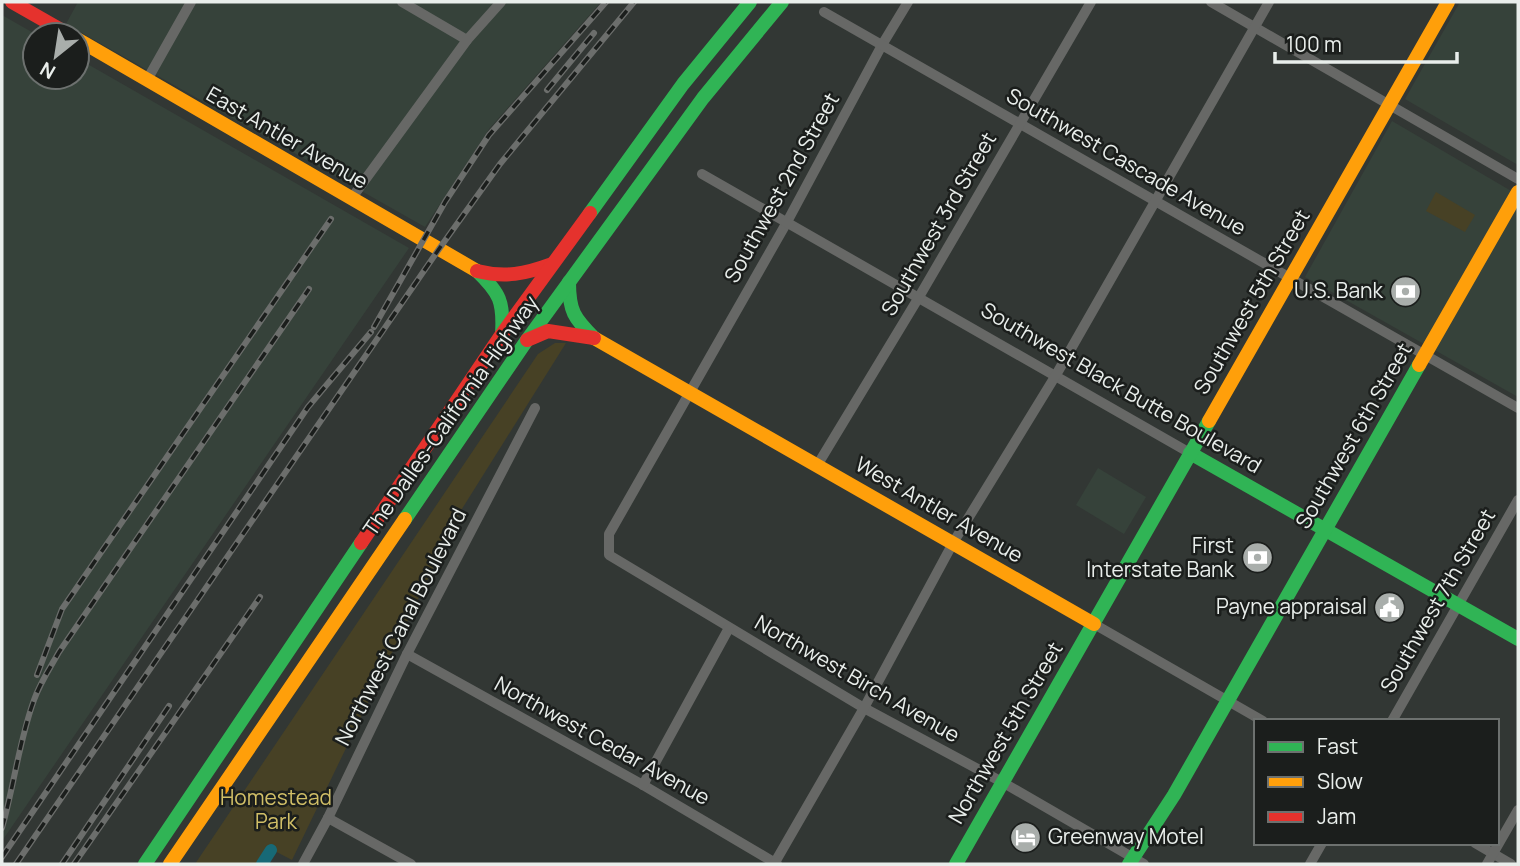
<svg xmlns="http://www.w3.org/2000/svg" width="1520" height="866" viewBox="0 0 1520 866" font-family="Manrope,sans-serif">
<style>
.built{fill:#36423a}
.green{fill:#474125}
.lines{fill:none;stroke-linecap:round;stroke-linejoin:round}
.canal{stroke:#176976;stroke-width:12}
.street{stroke:#676866;stroke-width:10}
.fast{stroke:#30b455;stroke-width:14}
.slow{stroke:#ff9f0a;stroke-width:14}
.jam{stroke:#e5322d;stroke-width:14}
.rail-casing{stroke:#6c6e6c;stroke-width:6}
.rail{stroke:#1b1e1c;stroke-width:3.5;stroke-dasharray:10;stroke-linecap:butt}
.labels{text-anchor:middle;stroke-width:5;stroke-linejoin:round;paint-order:stroke}
.street-label{font-size:21px;fill:#e9eeeb;stroke:#1b1e1c}
.poi-label{font-size:21px;fill:#e9eeeb;stroke:#1b1e1c;text-anchor:end}
.park-label{font-size:21px;fill:#d1bf67;stroke:#1b1e1c}
</style>
<rect width="100%" height="100%" fill="#323734"/>
<g class="built">
<polygon points="78,2 601,2 489,129 425,227 66,24"/>
<polygon points="1460,2 1518,2 1518,165 1405,99"/>
<polygon points="2,15 37,35 35,35 35,77 77,77 77,58 409,248 2,841"/>
<polygon points="1392,121 1518,195 1518,397 1305,277"/>
<polygon points="1098,468 1146,497 1124,534 1076,505"/>
</g>
<g class="green">
<polygon points="1436,192 1475,215 1465,232 1426,211"/>
<polygon points="555,343 566,343 460,512 292,860 267,847 257,864 195,864 538,354"/>
</g>
<g class="lines">
<polyline class="canal" points="262,864 271,850"/>
<g class="street">
<polyline points="402,2 467,40"/>
<polyline points="908,2 882,45 787,222 609,534 609,555 864,708 1002,782 1144,864"/>
<polyline points="1211,2 1518,179"/>
<polyline points="824,12 1518,408"/>
<polyline points="147,80 191,2"/>
<polyline points="702,174 1190,453"/>
<polyline points="351,199 467,40 501,2"/>
<polyline points="818,464 919,297 1091,2"/>
<polyline points="1094,624 1263,721"/>
<polyline points="407,654 643,785 777,864"/>
<polyline points="1392,721 1518,500"/>
<polyline points="643,785 729,628"/>
<polyline points="328,818 411,864"/>
<polyline points="1475,843 1511,864"/>
<polyline points="303,864 328,818 407,654 535,408"/>
<polyline points="774,864 864,708 953,543 1056,375 1269,2"/>
<polyline points="1310,864 1322,843"/>
<polyline points="1487,864 1518,810"/>
</g>
<g class="fast">
<polyline points="590,213 683,84 750,2"/>
<path d="M477,271C500,293 504,302 502,334"/>
<path d="M569,282C569,311 574,318 594,338"/>
<polyline points="1190,453 1518,639"/>
<polyline points="405,519 527,340 703,98 782,2"/>
<polyline points="145,864 361,543"/>
<polyline points="956,864 1209,421"/>
<polyline points="1129,864 1174,795 1419,365"/>
</g>
<g class="slow">
<polyline points="77,39 477,271"/>
<polyline points="594,338 1094,624"/>
<polyline points="1419,365 1518,192"/>
<polyline points="1209,421 1448,2"/>
<polyline points="170,864 405,519"/>
</g>
<g class="jam">
<polyline points="12,2 70,35"/>
<path d="M477,271C505,278 525,274 552,264"/>
<polyline points="527,340 548,331 594,338"/>
<polyline points="361,543 502,334 590,213"/>
</g>
<defs>
<g id="rail">
<polyline points="547,90 594,33"/>
<polyline points="374,327 445,202 489,135 606,2"/>
<polyline points="37,675 62,609 331,219"/>
<path d="M2,828C14,786 19,741 34,700C40,683 50,668 59,652L309,289"/>
<polyline points="2,857 308,407 371,332"/>
<polyline points="16,864 439,249 500,164 634,2"/>
<polyline points="62,864 169,706"/>
<polyline points="74,864 260,597"/>
</g>
</defs>
<use href="#rail" class="rail-casing"/>
<use href="#rail" class="rail"/>
</g>
<defs>
<symbol id="bank-disc" viewBox="-11 -11 22 22"><circle r="9.5" fill="#a9aeab" stroke="#1b1e1c"/><path d="M-6-4H6V4H-6ZM0-2.3a2.3 2.3 0 1 0 0 4.6a2.3 2.3 0 1 0 0-4.6Z" fill="#fff"/></symbol>
<symbol id="civic-disc" viewBox="-11 -11 22 22"><circle r="9.5" fill="#a9aeab" stroke="#1b1e1c"/><path d="M-.6-6.5H3V-4.5H.6V-3L4-1V1h2V6H-6V1h2V-1L-.6-3ZM-1.2 2.5V6h2.4V2.5Z" fill="#fff"/></symbol>
<symbol id="hotel-disc" viewBox="-11 -11 22 22"><circle r="9.5" fill="#a9aeab" stroke="#1b1e1c"/><path d="M-6-4.5h1.5V1H6V5H4.5V3h-9V5H-6ZM-4 0a1.8 1.8 0 1 1 3.6 0ZM.5 0V-2.5h3Q6-2.5 6 0Z" fill="#fff"/></symbol>
</defs>
<g fill-rule="evenodd">
<use href="#bank-disc" x="1388" y="274" width="35" height="35"/>
<use href="#bank-disc" x="1240" y="540" width="35" height="35"/>
<use href="#civic-disc" x="1372" y="590" width="35" height="35"/>
<use href="#hotel-disc" x="1008" y="820" width="35" height="35"/>
</g>
<g class="labels">
<g class="street-label">
<text transform="translate(287 138) rotate(30)" y="7">East Antler Avenue</text>
<text transform="translate(1126 162) rotate(30)" y="7">Southwest Cascade Avenue</text>
<text transform="translate(782 188) rotate(-61)" y="7">Southwest 2nd Street</text>
<text transform="translate(939 224) rotate(-60)" y="7">Southwest 3rd Street</text>
<text transform="translate(1252 302) rotate(-60)" y="7">Southwest 5th Street</text>
<text transform="translate(1121 388) rotate(30)" y="7">Southwest Black Butte Boulevard</text>
<text transform="translate(451 416) rotate(-55)" y="7">The Dalles-California Highway</text>
<text transform="translate(1354 436) rotate(-60)" y="7">Southwest 6th Street</text>
<text transform="translate(939 510) rotate(30)" y="7">West Antler Avenue</text>
<text transform="translate(1438 601) rotate(-60)" y="7">Southwest 7th Street</text>
<text transform="translate(401 627) rotate(-63)" y="7">Northwest Canal Boulevard</text>
<text transform="translate(857 679) rotate(30)" y="7">Northwest Birch Avenue</text>
<text transform="translate(1006 733) rotate(-60)" y="7">Northwest 5th Street</text>
<text transform="translate(602 741) rotate(29)" y="7">Northwest Cedar Avenue</text>
</g>
<g class="poi-label">
<text x="1383" y="298">U.S. Bank</text>
<text x="1234" y="553">First<tspan x="1234" dy="24">Interstate Bank</tspan></text>
<text x="1367" y="614">Payne appraisal</text>
<text x="1048" y="844" text-anchor="start">Greenway Motel</text>
</g>
<g class="park-label">
<text x="276" y="805">Homestead<tspan x="276" dy="24">Park</tspan></text>
</g>
</g>
<rect width="1520" height="866" fill="none" stroke="#e9eeeb" stroke-width="7"/>
<rect x="1254" y="719" width="245" height="126" fill="#1b1e1c" stroke="#6d716f" stroke-width="2"/>
<rect x="1268" y="742" width="35" height="10" fill="#30b455" stroke="#6d716f" stroke-width="2"/>
<text x="1317" y="754" font-size="21" fill="#e9eeeb">Fast</text>
<rect x="1268" y="777" width="35" height="10" fill="#ff9f0a" stroke="#6d716f" stroke-width="2"/>
<text x="1317" y="789" font-size="21" fill="#e9eeeb">Slow</text>
<rect x="1268" y="812" width="35" height="10" fill="#e5322d" stroke="#6d716f" stroke-width="2"/>
<text x="1317" y="824" font-size="21" fill="#e9eeeb">Jam</text>
<g transform="translate(56 56) rotate(210)"><circle r="33" fill="#1b1e1c" stroke="#6d716f" stroke-width="2"/>
<path d="M0-5L12 26L0 18L-12 26Z" fill="#a9aeab"/>
<text y="-10" font-size="19" font-weight="bold" text-anchor="middle" fill="#e9eeeb">N</text>
</g>
<path d="M1275 52v10h182v-10" fill="none" stroke="#e9eeeb" stroke-width="3.5"/>
<text x="1286" y="52" font-size="21" fill="#e9eeeb" stroke="#1b1e1c" stroke-width="5" paint-order="stroke">100 m</text>
</svg>
